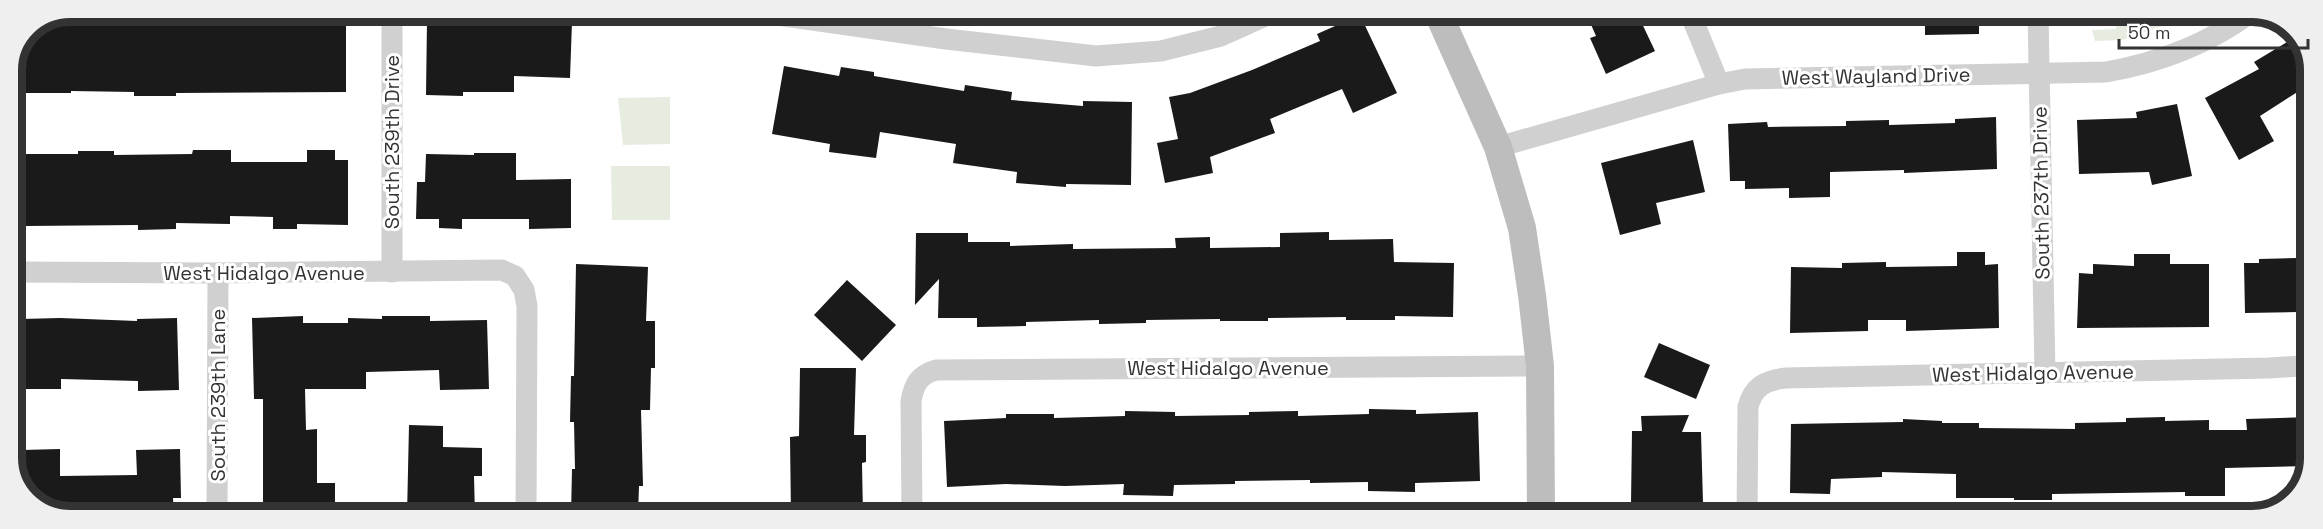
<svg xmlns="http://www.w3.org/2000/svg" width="2323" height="529" viewBox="0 0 2323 529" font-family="'Space Grotesk',sans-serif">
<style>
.green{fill:#e6ecdf}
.building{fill:#1a1a1a}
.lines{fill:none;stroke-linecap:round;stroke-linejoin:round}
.street{stroke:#d0d0d0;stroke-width:21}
.secondary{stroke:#bdbdbd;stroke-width:28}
.labels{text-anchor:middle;stroke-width:6;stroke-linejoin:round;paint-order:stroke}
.street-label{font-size:20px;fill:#333;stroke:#fff}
.rim{fill:none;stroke:#333;stroke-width:8}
</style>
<rect width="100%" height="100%" fill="#fff"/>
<g class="green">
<polygon points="2117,13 2194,13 2188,17 2122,40 2095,41 2092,30 2116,29"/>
<polygon points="670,97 670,144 623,145 618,98"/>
<polygon points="611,166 670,166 670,220 612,220"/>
</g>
<g class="building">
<polygon points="1586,13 1637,13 1655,51 1606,74 1590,38 1596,36"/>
<polygon points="1925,13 1979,13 1979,34 1925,35"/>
<polygon points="1360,15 1397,93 1353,113 1342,89 1270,119 1275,133 1210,157 1213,173 1165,183 1157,143 1178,139 1169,97 1190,93 1252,70 1320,41 1317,34"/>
<polygon points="193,19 233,19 233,24 306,23 306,20 346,19 346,92 176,93 176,96 134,96 134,92 71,91 71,93 25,93 24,42 30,29 42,24 78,23 78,20 192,22"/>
<polygon points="427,20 572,22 570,78 514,76 514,92 463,92 463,96 426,95"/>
<polygon points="2292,39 2311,67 2310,84 2260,116 2274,141 2239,160 2205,98 2259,69 2254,62"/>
<polygon points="784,66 839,76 841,67 874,72 874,76 964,91 965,85 1012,92 1011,100 1083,106 1083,101 1132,102 1131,185 1066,184 1066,187 1016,183 1017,172 953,163 956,144 880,132 876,158 829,152 830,144 772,134"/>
<polygon points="2177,104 2192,176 2152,185 2149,172 2079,174 2077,120 2137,118 2136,112"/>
<polygon points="1996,117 1997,169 1904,173 1904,170 1830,172 1830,197 1789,198 1789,188 1745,189 1745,181 1730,181 1728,124 1767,122 1768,127 1846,126 1846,121 1889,120 1889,125 1955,123 1955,119"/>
<polygon points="1693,140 1705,192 1656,203 1661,224 1620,235 1601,163"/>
<polygon points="193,150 231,150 231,162 307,162 307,150 335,150 335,160 348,160 348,225 297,224 297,229 273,229 273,217 230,216 230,224 176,223 176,229 138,230 138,225 25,226 26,154 78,154 78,151 114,151 114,155 192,154"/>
<polygon points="474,153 516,153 516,180 571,179 571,228 529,229 529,219 462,219 462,229 439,228 439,219 416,219 417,182 425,182 426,154 474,155"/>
<polygon points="1329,232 1329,240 1393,239 1394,262 1454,263 1453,317 1395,316 1395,320 1346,320 1346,317 1268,318 1268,321 1220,321 1220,319 1146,320 1146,323 1099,324 1099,320 1026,322 1026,326 977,327 977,318 938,318 939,279 915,305 916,233 968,233 968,242 1010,242 1010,246 1073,244 1073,249 1176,248 1175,238 1210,237 1210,248 1280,247 1280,233"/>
<polygon points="1957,252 1985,252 1985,265 1998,264 1999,328 1906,331 1906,320 1868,320 1868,331 1790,333 1791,267 1842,268 1842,263 1886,262 1886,267 1957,266"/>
<polygon points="2134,254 2170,254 2170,264 2209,264 2209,327 2077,328 2079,273 2093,274 2093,264 2134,266"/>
<polygon points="2297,258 2298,312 2245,313 2244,263 2259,263 2259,259"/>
<polygon points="576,264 648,267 646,321 655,321 655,368 651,368 650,410 641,410 643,486 639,486 638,516 571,516 572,469 575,469 574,422 570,422 571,376 574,376"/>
<polygon points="847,280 896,325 862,361 814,315"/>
<polygon points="303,316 303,323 348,323 348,318 382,319 382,316 430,316 430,321 487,320 489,389 440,390 439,370 366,372 366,389 305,389 306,430 317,429 317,483 335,483 335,516 263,516 263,399 254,399 252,318"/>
<polygon points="60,318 137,321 137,319 177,318 179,390 138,391 138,381 61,379 61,389 22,389 21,319"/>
<polygon points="1659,343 1710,365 1696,399 1644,377"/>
<polygon points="800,368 856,368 854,435 866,435 866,462 862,463 863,516 791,516 790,437 799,436"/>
<polygon points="1369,409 1416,410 1416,414 1478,412 1480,481 1415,483 1415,492 1368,491 1368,482 1310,483 1310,480 1235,481 1235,484 1174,485 1173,496 1123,495 1124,484 1065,486 1006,484 947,487 944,421 1006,418 1006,414 1054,414 1054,418 1125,416 1125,411 1175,412 1175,416 1249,415 1249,412 1298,411 1298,416 1369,414"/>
<polygon points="1689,415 1682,432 1701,432 1703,503 1631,503 1632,431 1642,431 1641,416"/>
<polygon points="2165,417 2165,421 2209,420 2209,430 2247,430 2246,419 2310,417 2310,466 2225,468 2225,496 2185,496 2185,492 2052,494 2052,500 2014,500 2014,498 1956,498 1956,474 1882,472 1882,477 1831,479 1830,494 1790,493 1791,424 1903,422 1903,419 1942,421 1942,423 1979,423 1979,428 2075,429 2075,423 2126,422 2126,418"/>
<polygon points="409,425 443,426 443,447 482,448 482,476 474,476 475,516 407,516"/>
<polygon points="60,449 60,476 137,475 136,450 180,449 181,498 173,498 174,516 59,516 27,497 22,487 22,450"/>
</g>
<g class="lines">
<g class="street">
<polyline points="755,12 946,39 1096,56 1161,51 1221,36 1272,13"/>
<polyline points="1690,13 1719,84"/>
<polyline points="2038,13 2045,373"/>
<path d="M1498,147L1719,84L1745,79L2106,72C2157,63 2208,44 2250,13"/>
<polyline points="12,272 218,273 502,270 515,276 524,290 527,306 526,516"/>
<polyline points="392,272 392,12"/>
<polyline points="217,516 218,273"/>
<path d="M912,516L911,401C914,384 919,375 936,370L1540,366"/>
<path d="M1747,517L1748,407C1753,387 1765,380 1786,378L2269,368L2301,366L2310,362"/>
</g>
<polyline class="secondary" points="1438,13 1498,147 1522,228 1532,295 1540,366 1541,517"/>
</g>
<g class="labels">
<g class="street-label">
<text transform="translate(1876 76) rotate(-1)" y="7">West Wayland Drive</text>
<text transform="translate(392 142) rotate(-90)" y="7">South 239th Drive</text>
<text transform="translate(2041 193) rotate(-91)" y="7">South 237th Drive</text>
<text x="264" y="280">West Hidalgo Avenue</text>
<text x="1228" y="375">West Hidalgo Avenue</text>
<text transform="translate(2033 373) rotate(-1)" y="7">West Hidalgo Avenue</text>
<text transform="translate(218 395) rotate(-90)" y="7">South 239th Lane</text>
</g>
</g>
<path d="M0 0H2323V529H0ZM70 22H2252A48 48 0 0 1 2300 70V458A48 48 0 0 1 2252 506H70A48 48 0 0 1 22 458V70A48 48 0 0 1 70 22Z" fill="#efefef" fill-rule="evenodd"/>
<path class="rim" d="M70 22H2252A48 48 0 0 1 2300 70V458A48 48 0 0 1 2252 506H70A48 48 0 0 1 22 458V70A48 48 0 0 1 70 22Z"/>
<path d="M2119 39v9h189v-9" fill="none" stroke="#333333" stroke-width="3"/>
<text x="2128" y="39" font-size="18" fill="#333333" stroke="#ffffff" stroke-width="4.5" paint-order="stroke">50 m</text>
</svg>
